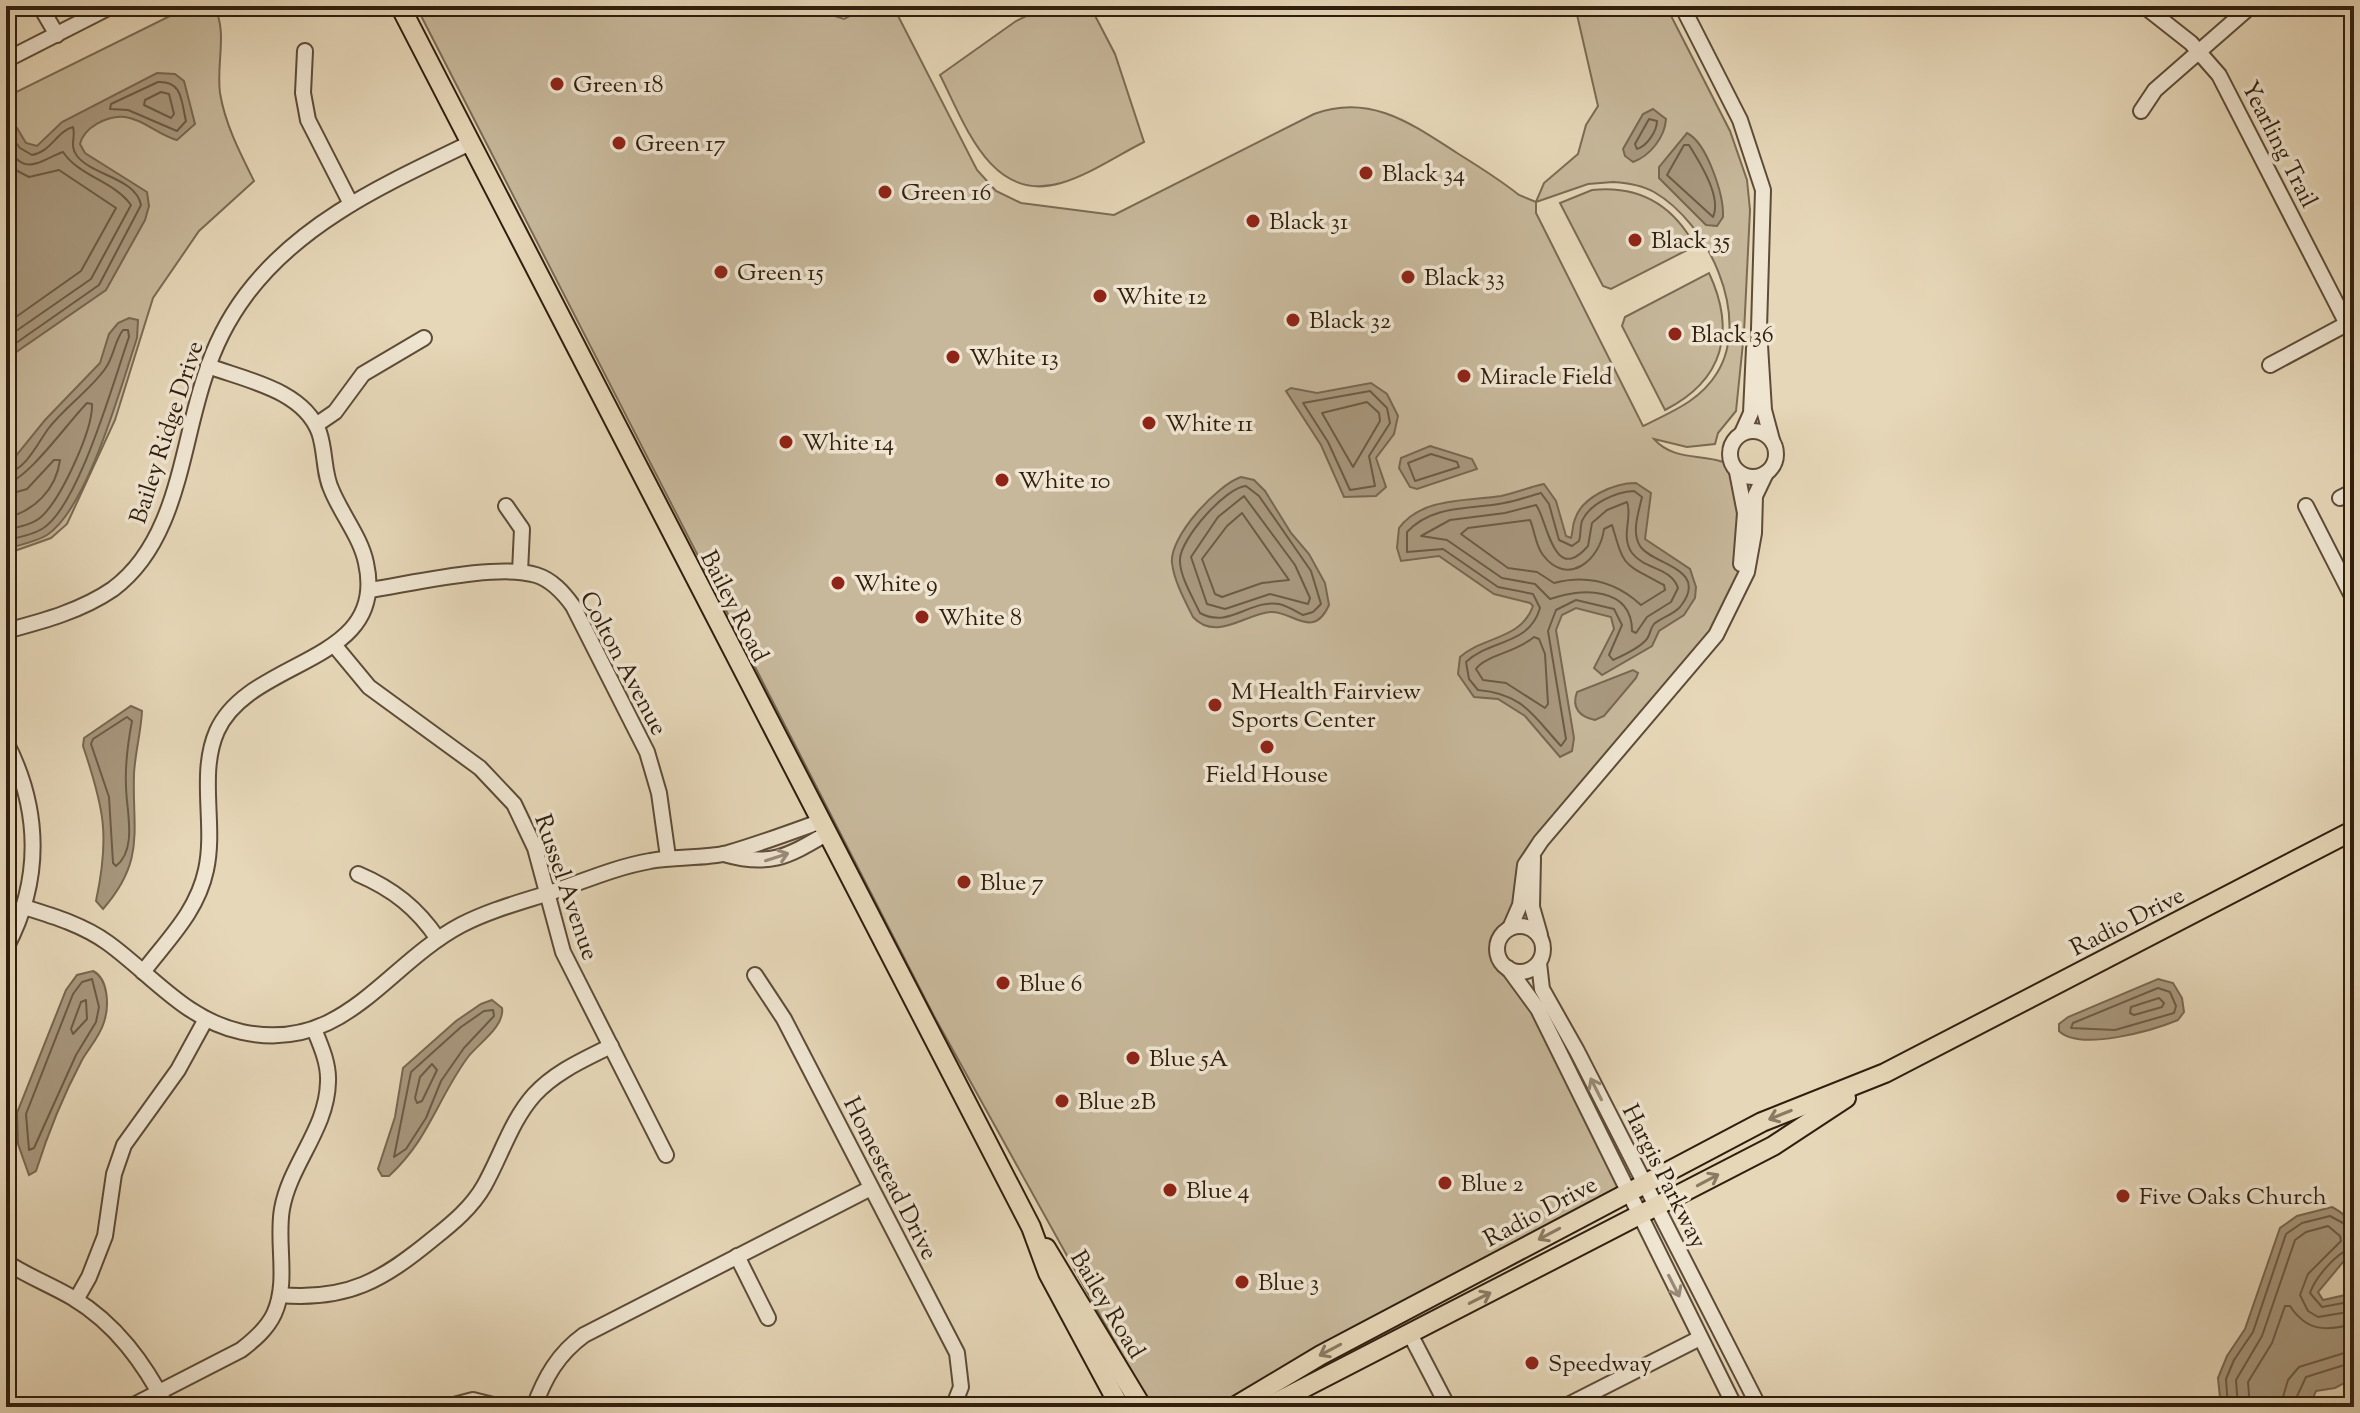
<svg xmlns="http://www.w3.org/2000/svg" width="2360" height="1413" viewBox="0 0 2360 1413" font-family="'Sorts Mill Goudy',serif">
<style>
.green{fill:#c7b89b;stroke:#7b6b54;stroke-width:2;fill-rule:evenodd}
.water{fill:#a8987e;stroke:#786751;stroke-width:2}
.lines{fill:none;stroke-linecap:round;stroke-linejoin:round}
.shore{stroke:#6c5b46;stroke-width:2}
.minor-casing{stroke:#5d4c38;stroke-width:18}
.major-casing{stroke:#2f1e0e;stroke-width:22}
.minor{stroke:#efe5d1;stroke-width:14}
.major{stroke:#e6d7b8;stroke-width:18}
.oneway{stroke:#998b79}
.oneway2{stroke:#8a7a63}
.poi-dot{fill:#8f2418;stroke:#efe5d1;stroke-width:3}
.labels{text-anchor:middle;stroke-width:7;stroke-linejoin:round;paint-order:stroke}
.poi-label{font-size:24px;fill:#2f1e0e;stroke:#efe5d1;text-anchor:start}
.street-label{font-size:24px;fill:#2f1e0e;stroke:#efe5d1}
</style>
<rect width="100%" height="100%" fill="#e6d7b8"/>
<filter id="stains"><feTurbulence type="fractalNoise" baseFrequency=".0025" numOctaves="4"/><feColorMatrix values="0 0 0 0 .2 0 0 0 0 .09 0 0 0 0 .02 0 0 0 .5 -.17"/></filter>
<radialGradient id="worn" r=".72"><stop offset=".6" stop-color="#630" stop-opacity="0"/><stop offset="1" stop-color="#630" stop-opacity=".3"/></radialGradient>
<g class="green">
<path d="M214,6C228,32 216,63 220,93C225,124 240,153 254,181L199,231L153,298L115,420L67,524L51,538L6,554V97L176,13Z"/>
<path d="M416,6H821L825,13L844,19L869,6H893L977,170L996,191L1021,203L1114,215L1314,114C1370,93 1412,124 1457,153C1478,166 1499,179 1519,195L1536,202L1544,183L1578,154L1586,125L1598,106L1575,6H1666L1730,131L1747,180L1750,210L1744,333L1736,411L1718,433L1715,444L1687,447L1654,439C1675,463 1707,452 1733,466C1741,513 1749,559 1733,605L1548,831L1497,949L1500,960L1516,977L1628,1192L1234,1407H1151L934,1016ZM1613,182C1628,183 1642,185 1654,192C1708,223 1752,317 1717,373C1700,401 1671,412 1643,426L1536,213V202L1588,184Z"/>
<path d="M1046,6H1090L1115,54L1144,142C1118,155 1089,175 1061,183C991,204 965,124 940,75L1016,21Z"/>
<path d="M1592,190C1640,185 1673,205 1695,246L1611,289L1603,286L1560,203Z"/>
<path d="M1709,273C1736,331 1724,380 1665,410L1622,326L1625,317Z"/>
</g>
<g class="water">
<path d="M157,73L175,74L184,81L195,124L177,140C160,136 143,119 125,117C108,115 84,127 80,144L85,153L147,192L149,206L145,220L106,290L6,359V121L17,128L26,143L37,146L62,122Z"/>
<path d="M1653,109L1666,119C1665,137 1650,156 1633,162L1625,156L1623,149L1643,114Z"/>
<path d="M1687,133C1707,143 1724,195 1723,217L1717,226L1706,225L1659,178V167Z"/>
<path d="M129,318L138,320L137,338C121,386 88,508 47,535C36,542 19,545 6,549V468L45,420L100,363L109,334L118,323Z"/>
<polygon points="1371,383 1387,394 1398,416 1394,434 1376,458 1386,487 1376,496 1344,497 1321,445 1286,391 1291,388 1317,393"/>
<polygon points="1430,446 1472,459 1477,469 1417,489 1410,487 1399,468 1401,458"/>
<path d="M1241,477L1254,480L1265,491L1291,533L1309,554L1325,583L1329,605C1313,641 1292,610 1270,612C1245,614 1216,642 1193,617C1185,601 1174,581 1172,563C1169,537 1217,485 1241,477Z"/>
<path d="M1636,483L1651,493L1645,539L1690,569L1696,587L1695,598L1684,615L1659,631L1652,646L1602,675L1594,668L1614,629L1611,617L1576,608L1562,615L1556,630L1574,738L1572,751L1560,757L1525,716L1498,699L1474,697L1458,674L1460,657C1483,636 1521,640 1533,606L1530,603L1494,594L1439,556L1401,561L1397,548L1399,528C1422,497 1468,501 1501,496C1515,493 1530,487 1544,484L1556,501L1566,536L1571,538C1573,532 1572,526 1575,519C1582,497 1614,483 1636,483Z"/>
<path d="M1633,670L1638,673L1636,678L1604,716L1595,720C1580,717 1571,708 1577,692Z"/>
<path d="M131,706L142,711C141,732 135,753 134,774C132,830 146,860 103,909L96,901C110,836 104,808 83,746L84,738Z"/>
<path d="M93,971C109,979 109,1007 104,1022C100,1036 89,1048 82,1060C63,1096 48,1133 36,1171L29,1175L18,1144L17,1113L66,990L77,975Z"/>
<path d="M2158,979L2173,983L2182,998L2184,1012L2178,1020C2154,1030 2080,1052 2059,1031V1024L2068,1017Z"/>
<path d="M492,1000L502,1008C505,1026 479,1043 468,1057C437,1099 430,1138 389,1176H382L378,1169L395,1117L403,1068L456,1021L481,1004Z"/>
<path d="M2332,1207C2353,1218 2354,1227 2354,1249L2318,1292L2323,1300L2354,1293V1378L2335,1388L2316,1391L2309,1407H2221L2218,1378L2227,1356L2245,1329L2280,1228L2297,1216Z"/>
</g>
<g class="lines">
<g class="shore">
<path d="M158,82C183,81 181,101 186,121L177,131L128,110L110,109L111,104Z"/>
<polygon points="161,92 169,94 174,114 171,118 144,105 145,100"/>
<path d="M1649,119L1657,121C1657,131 1647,146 1637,149L1635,144Z"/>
<path d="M6,130L20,148L32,155C51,152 57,131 73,127C76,137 69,146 77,156C93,176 136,178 141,205L99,285L6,350"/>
<path d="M6,145C25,178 38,161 63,152C80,177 114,181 131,205L91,279L6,338"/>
<path d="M1689,145C1700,163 1722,197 1713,217L1667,175L1684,145Z"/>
<polyline points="6,165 29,177 59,170 116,208 81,271 6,324"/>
<polygon points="1370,391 1387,408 1390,423 1369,456 1375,486 1350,490 1328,442 1303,403"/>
<polygon points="1367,402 1379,413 1380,421 1353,467 1322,413"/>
<polygon points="1431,454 1457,462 1459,467 1415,481 1408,463"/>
<path d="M6,473C25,471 38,443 48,429C65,407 89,391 105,369C114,357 114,342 123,330H128L129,337C114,379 79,507 42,529C32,535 17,538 6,540"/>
<path d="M6,483C26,482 69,421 87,403L92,404C93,430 61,499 41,517C32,525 17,527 6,530"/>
<path d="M1246,486L1259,496L1311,571L1321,604L1313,612L1303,615C1295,611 1288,606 1279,604C1250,599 1229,629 1200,613C1193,598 1179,575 1180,559C1181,538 1226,487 1246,486Z"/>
<path d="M1634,491L1642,497C1639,511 1631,532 1640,546C1652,565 1711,568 1680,607C1673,615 1662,617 1654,624C1650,629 1650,636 1646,640C1638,649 1624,655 1613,660L1609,655L1622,625L1614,609L1576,600L1556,610L1548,631L1566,739L1561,746C1533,716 1524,694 1478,690L1469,679L1466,662C1490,639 1529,646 1540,608L1533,594L1498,587L1443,549L1407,552V532C1433,504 1470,510 1504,503C1517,501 1529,496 1541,493L1549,504L1559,540L1572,546L1579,541C1581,535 1580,527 1582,521C1590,503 1616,492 1634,491Z"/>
<path d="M6,495L27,489L54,460H60C56,490 34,511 6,518"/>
<polygon points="1244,496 1295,565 1310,598 1308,604 1270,594 1225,609 1207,604 1191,557 1218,517"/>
<path d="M1627,502C1633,517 1620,536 1632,553C1645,570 1671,567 1678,588L1671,602L1647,617L1636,633L1632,631C1632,586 1580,588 1550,599L1535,584L1502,578L1447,540L1421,536L1450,520L1505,513L1536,505C1547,518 1553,587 1588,546L1592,523L1607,510Z"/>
<polygon points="1242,513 1289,580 1262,583 1222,597 1215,594 1202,559 1227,526"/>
<path d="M1530,520C1535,531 1535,545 1543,555C1567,587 1600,561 1604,529L1612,525C1625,569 1622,562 1664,585L1665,590L1641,605C1616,582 1588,574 1554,583L1537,572L1508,568L1461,534L1468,528Z"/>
<path d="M1534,637L1539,639L1545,654L1548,704L1545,708L1506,683L1483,680L1476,669C1484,656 1517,652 1534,637Z"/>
<path d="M127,717L132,721C128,742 125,765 126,786C126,809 138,849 116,866L113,863L109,797L91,744L93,739Z"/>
<polygon points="92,979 99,1007 96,1022 76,1055 34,1148 29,1150 26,1114 73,994 82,982"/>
<polygon points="2158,988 2170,992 2176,1006 2174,1013 2115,1030 2071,1028 2073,1023"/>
<polygon points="2159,998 2164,1003 2162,1007 2134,1015 2130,1013 2131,1007"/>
<polygon points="86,1000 87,1019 73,1034 71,1029 81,1002"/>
<polygon points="493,1010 494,1016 464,1048 441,1081 426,1118 406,1149 394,1157 411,1072 461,1027 484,1011"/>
<polygon points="432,1064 437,1070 422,1101 417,1103 415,1098 420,1077"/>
<path d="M2354,1248C2338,1250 2315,1278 2310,1293L2322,1307L2354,1301"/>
<polyline points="2228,1407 2226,1379 2234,1360 2253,1332 2286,1234 2302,1223 2330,1216 2354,1229"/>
<polyline points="2238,1407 2236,1380 2262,1336 2295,1240 2306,1232 2328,1226 2340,1236 2341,1241 2308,1274 2300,1295 2308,1311 2318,1317 2354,1311"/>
<path d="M2250,1407L2248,1382L2272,1343L2285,1306H2290C2307,1332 2326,1331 2354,1324"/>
<polyline points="2280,1407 2288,1380 2299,1367 2354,1350"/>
<polyline points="2292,1407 2306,1377 2354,1362"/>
</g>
<defs>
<g id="minor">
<polyline points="40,6 57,35"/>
<polyline points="1682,6 1740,120 1763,190 1759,329 1764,410 1772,440"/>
<polyline points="2144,6 2191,43 2219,75 2347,324"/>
<polyline points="305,51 303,93 308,120 351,204"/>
<polyline points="6,60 112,6"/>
<polyline points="2141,111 2155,90 2251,6"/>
<polyline points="2270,365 2354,320"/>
<polyline points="316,425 335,412 363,374 424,338"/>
<circle cx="1753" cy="454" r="23"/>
<polyline points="1742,433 1751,413 1754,348"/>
<polyline points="1737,472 1745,513 1741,564"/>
<polyline points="2340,498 2354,491"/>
<polyline points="506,506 522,529 520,572"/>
<polyline points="2306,506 2354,600"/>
<path d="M369,590C410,584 498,563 536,575C552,580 563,592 573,606L647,752L659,793L668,857"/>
<path d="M6,631C43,621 81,611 113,589C178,541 181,446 205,376C214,347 228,319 246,295C302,220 388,183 470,143"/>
<polyline points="335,646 369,687 480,768 514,804 535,848 563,952 666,1155"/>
<path d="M6,742C41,810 42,881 6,948"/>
<path d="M724,854C769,867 787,857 826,834"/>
<polyline points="1533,858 1532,907 1540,935"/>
<path d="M358,874C393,889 417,908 438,939"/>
<path d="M24,907C53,916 83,925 108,943C152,975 186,1020 242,1032C344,1054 384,966 461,925C490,910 521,902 552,892C584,881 616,867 650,861C675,856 703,859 728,853C759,844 789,833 819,822"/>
<circle cx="1520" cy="949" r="23"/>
<polyline points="1510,928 1520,905 1525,865 1541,841 1716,635 1747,572 1754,533 1755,496 1766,473"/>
<polyline points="1539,963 1542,989 1577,1051 1759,1407"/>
<polyline points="1508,968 1538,1009 1735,1407"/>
<path d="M143,972C168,939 197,912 206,870C216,825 198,774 217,731C250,657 389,665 366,563C361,538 342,515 332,491C323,473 326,452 319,432C303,390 246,380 208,366"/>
<polyline points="755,975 784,1019 957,1353 961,1387 953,1407"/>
<polyline points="737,1256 768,1318"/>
<path d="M6,1262C27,1276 51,1285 73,1298C116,1324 144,1363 167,1407"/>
<path d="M280,1295C348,1301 383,1280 434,1238C453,1223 472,1207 484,1186C501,1156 511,1121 534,1095C555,1072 583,1060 611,1046"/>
<polyline points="76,1300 89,1277 105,1236 114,1174 124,1145 178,1070 206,1019"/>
<polyline points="1410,1334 1448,1407"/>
<path d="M130,1407L241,1350C254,1340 267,1329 274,1314C289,1281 276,1243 282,1209C290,1164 327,1129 328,1082C329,1064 321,1046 314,1029"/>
<polyline points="446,1407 473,1400 501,1407"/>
<path d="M534,1407C545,1377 558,1354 584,1335L871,1188"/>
<polyline points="1564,1407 1700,1338"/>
</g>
<g id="major">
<polyline points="400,6 1031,1227 1048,1273 1120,1407"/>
<polyline points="1046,1248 1142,1407"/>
<polyline points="1234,1407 1321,1355 1762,1122 1885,1073 2354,830"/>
<polyline points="1267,1407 1773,1146 1846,1098"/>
</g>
</defs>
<use href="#minor" class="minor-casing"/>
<use href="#major" class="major-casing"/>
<use href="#minor" class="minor"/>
<use href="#major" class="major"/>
</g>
<defs><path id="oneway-shaft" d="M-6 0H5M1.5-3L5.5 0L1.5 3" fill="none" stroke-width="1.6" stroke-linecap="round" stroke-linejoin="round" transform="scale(2)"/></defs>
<g class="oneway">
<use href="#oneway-shaft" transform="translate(777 857) rotate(-18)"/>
<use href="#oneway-shaft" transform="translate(1596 1089) rotate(-117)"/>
<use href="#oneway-shaft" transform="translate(1674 1286) rotate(63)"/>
</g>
<g class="oneway2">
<use href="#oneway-shaft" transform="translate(1780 1115) rotate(158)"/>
<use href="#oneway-shaft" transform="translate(1708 1180) rotate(-28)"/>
<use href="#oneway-shaft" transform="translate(1549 1234) rotate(152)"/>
<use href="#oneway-shaft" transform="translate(1480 1298) rotate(-27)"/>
<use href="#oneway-shaft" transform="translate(1330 1350) rotate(152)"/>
</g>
<g class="poi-dot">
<circle cx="557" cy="84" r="8"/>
<circle cx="619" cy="143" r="8"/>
<circle cx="1366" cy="173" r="8"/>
<circle cx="885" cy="192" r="8"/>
<circle cx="1253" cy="221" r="8"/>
<circle cx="1635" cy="240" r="8"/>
<circle cx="721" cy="272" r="8"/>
<circle cx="1408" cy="277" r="8"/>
<circle cx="1100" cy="296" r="8"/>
<circle cx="1293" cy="320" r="8"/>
<circle cx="1675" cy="334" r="8"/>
<circle cx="953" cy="357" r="8"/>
<circle cx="1464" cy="376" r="8"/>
<circle cx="1149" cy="423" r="8"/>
<circle cx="786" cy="442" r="8"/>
<circle cx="1002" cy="480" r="8"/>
<circle cx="838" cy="583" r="8"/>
<circle cx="922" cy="617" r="8"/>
<circle cx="1215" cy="705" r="8"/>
<circle cx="1267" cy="747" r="8"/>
<circle cx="964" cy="882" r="8"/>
<circle cx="1003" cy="983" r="8"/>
<circle cx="1133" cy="1058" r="8"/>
<circle cx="1062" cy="1101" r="8"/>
<circle cx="1445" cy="1183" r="8"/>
<circle cx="1170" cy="1190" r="8"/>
<circle cx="2123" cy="1196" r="8"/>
<circle cx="1242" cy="1282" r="8"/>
<circle cx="1532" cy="1363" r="8"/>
</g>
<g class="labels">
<g class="poi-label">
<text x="573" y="92">Green 18</text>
<text x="635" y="151">Green 17</text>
<text x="1382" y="181">Black 34</text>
<text x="901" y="200">Green 16</text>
<text x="1269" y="229">Black 31</text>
<text x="1651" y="248">Black 35</text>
<text x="737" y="280">Green 15</text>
<text x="1424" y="285">Black 33</text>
<text x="1116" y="304">White 12</text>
<text x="1309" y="328">Black 32</text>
<text x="1691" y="342">Black 36</text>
<text x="969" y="365">White 13</text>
<text x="1480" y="384">Miracle Field</text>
<text x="1165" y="431">White 11</text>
<text x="802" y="450">White 14</text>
<text x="1018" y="488">White 10</text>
<text x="854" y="591">White 9</text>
<text x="938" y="625">White 8</text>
<text x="1231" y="699">M Health Fairview<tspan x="1231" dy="28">Sports Center</tspan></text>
<text x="1267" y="782" text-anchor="middle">Field House</text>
<text x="980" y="890">Blue 7</text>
<text x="1019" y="991">Blue 6</text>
<text x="1149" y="1066">Blue 5A</text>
<text x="1078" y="1109">Blue 2B</text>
<text x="1461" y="1191">Blue 2</text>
<text x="1186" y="1198">Blue 4</text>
<text x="2139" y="1204">Five Oaks Church</text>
<text x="1258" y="1290">Blue 3</text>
<text x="1548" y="1371">Speedway</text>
</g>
<g class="street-label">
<text transform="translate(2280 144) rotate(63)" y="8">Yearling Trail</text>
<text transform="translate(166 432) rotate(-72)" y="8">Bailey Ridge Drive</text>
<text transform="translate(735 606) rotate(63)" y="8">Bailey Road</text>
<text transform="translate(624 663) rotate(62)" y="8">Colton Avenue</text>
<text transform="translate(567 887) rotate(71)" y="8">Russel Avenue</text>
<text transform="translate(2127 921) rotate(-27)" y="8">Radio Drive</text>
<text transform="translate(1665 1176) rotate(63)" y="8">Hargis Parkway</text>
<text transform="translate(891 1178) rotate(63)" y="8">Homestead Drive</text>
<text transform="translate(1540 1211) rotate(-28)" y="8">Radio Drive</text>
<text transform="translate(1108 1304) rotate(59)" y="8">Bailey Road</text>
</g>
</g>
<rect width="2360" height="1413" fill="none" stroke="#e6d7b8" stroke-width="32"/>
<rect x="8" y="8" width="2344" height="1397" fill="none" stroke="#2f1e0e" stroke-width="4"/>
<rect x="16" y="16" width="2328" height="1381" fill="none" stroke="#2f1e0e" stroke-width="2"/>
<rect width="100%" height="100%" filter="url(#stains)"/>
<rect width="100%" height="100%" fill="url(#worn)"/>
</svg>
